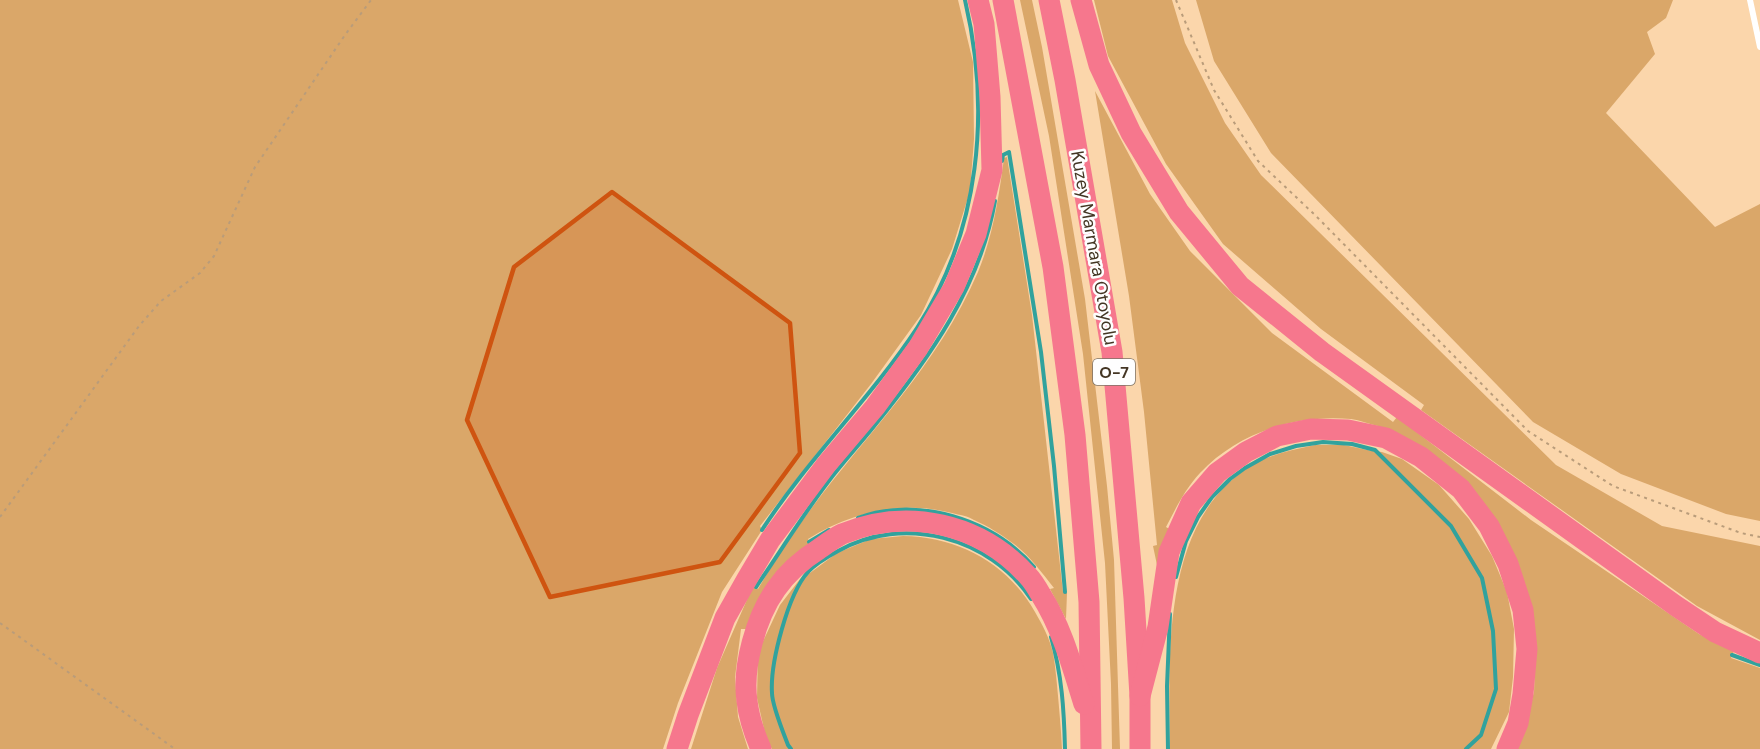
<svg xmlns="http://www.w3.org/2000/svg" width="1760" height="749" viewBox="0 0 1760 749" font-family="'DM Sans',sans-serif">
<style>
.green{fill:#daa769}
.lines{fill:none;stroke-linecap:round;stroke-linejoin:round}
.stream{stroke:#31a29d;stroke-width:4}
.path{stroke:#b99c7a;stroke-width:2;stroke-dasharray:3 4.5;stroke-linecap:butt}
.service{stroke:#fff;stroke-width:6}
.motorway{stroke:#f6778d;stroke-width:21}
.marked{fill:#cf5410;fill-opacity:0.2;stroke:#cf5410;stroke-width:4.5;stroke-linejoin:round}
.labels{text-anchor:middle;stroke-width:5;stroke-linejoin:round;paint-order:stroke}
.shield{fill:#fefefe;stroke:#7c7265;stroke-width:1.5}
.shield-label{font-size:16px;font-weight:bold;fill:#443624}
.street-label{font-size:18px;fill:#443624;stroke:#fefefe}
</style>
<rect width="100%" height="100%" fill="#fbd6ab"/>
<g class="green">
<polygon points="0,0 958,0 973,62 974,139 970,191 952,249 921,315 871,384 760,526 762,530 722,592 678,703 663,749 0,749"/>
<polygon points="1020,0 1032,0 1042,47 1085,299 1107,486 1114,560 1120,749 1112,749 1111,684 1105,563 1083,354 1049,136"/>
<polygon points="1094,0 1172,0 1185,43 1225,123 1261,175 1556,465 1662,526 1760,546 1760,640 1697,606 1421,410 1424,405 1321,329 1223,244 1166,164 1108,56"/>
<polygon points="1196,0 1673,0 1666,18 1647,32 1655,54 1606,113 1715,227 1760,204 1760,521 1726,514 1621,474 1533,422 1271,153 1214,61"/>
<path d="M1095,91L1150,194L1190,251L1272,333L1393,422L1397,417L1531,520L1699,634L1734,651L1731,658L1760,668V749H1516L1522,738L1534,692L1536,642L1507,542L1378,426C1369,424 1360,420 1351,419C1297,414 1238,432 1200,473C1185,489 1176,508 1166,527L1171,530L1157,565L1153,546L1157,545L1144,412L1129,296Z"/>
<path d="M1007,157L1032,315L1063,592L1067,593L1066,619L1050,589L1054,588C1042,573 1029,555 1014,544C1002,535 988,526 974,520C968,516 960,515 952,513C902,500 852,512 808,539L810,543L747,629H741L735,677L738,717L748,749H691L717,668L753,586L758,589C771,567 785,545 800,524C861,438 935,372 978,272C993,236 999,196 1004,158Z"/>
<path d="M1315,445H1344L1372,451L1382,452L1402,459L1439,485L1469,519L1492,556L1507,592L1514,629L1513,677L1509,712L1491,749H1170C1169,655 1160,514 1258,462C1276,453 1296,449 1315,445Z"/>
<path d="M903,536C959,537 1007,563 1035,612C1042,624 1050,639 1053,653C1055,664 1056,675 1057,685C1059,707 1061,728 1062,749H772L766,738L757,698L758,652L780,605L807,570L810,573L837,553L871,539Z"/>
</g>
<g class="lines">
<g class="stream">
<polyline points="1002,161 1003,155 1009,152 1041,352 1054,466 1065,592"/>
<path d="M858,518C918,496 992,519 1034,567"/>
<path d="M762,530C808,459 870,399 917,328C980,231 991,111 965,0"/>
<polyline points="809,542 829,530"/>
<polyline points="1176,577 1186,541 1198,517 1212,497 1230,479 1245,468 1270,454 1296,446 1323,442 1352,444 1375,450 1451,526 1482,578 1493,631 1496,689 1481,735 1466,749"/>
<path d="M756,587C780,552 802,516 828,482C843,462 860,444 875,425C929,359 980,287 995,201"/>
<path d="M1051,637C1062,675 1064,710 1065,749"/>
<polyline points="1732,655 1760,665"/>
<path d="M791,749L788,745C783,732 772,705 772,693C770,663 788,594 808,572C816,563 827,557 838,551C903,514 990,537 1031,599"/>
<polyline points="1168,749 1167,686 1170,614"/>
</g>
<g class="path">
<polyline points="1176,0 1214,90 1258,161 1316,216 1528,431 1613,486 1741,533 1760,537"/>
<polyline points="0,517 139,326 161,301 200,273 214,256 255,167 345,35 371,0"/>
<polyline points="0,623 175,749"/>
</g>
<polyline class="service" points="1750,0 1760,47"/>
<g class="motorway">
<polyline points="1003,0 1053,267 1075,435 1089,602 1091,749"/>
<polyline points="1049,0 1065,80 1112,352 1134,598 1140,696 1140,749"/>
<polyline points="1081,0 1099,65 1131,133 1179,212 1240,286 1322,352 1676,606 1715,632 1760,653"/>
<polyline points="1140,696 1158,627 1169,552 1191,503 1217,473 1246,452 1277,436 1311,429 1348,430 1386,438 1421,457 1461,489 1489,526 1508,564 1523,610 1527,649 1523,694 1518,723 1507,749"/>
<polyline points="677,749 688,715 725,618 747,579 770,540 826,465 875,407 918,348 954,287 976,234 992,170 990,97 984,24 978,0"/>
<path d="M761,749C754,733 749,718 747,701C742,667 756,617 776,589C787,573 803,559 819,549C826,544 834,538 842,534C908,507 980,523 1028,576C1033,581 1037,588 1041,595C1062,628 1072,666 1084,704"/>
</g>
</g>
<path class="marked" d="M612,192L790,323L800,453L720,562L550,597L467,420L514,267Z"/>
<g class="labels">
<rect class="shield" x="1093" y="359" width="42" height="26" rx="4.5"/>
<g class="shield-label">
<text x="1114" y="378">O-7</text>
</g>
<g class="street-label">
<text transform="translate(1094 248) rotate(80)" y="6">Kuzey Marmara Otoyolu</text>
</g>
</g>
</svg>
